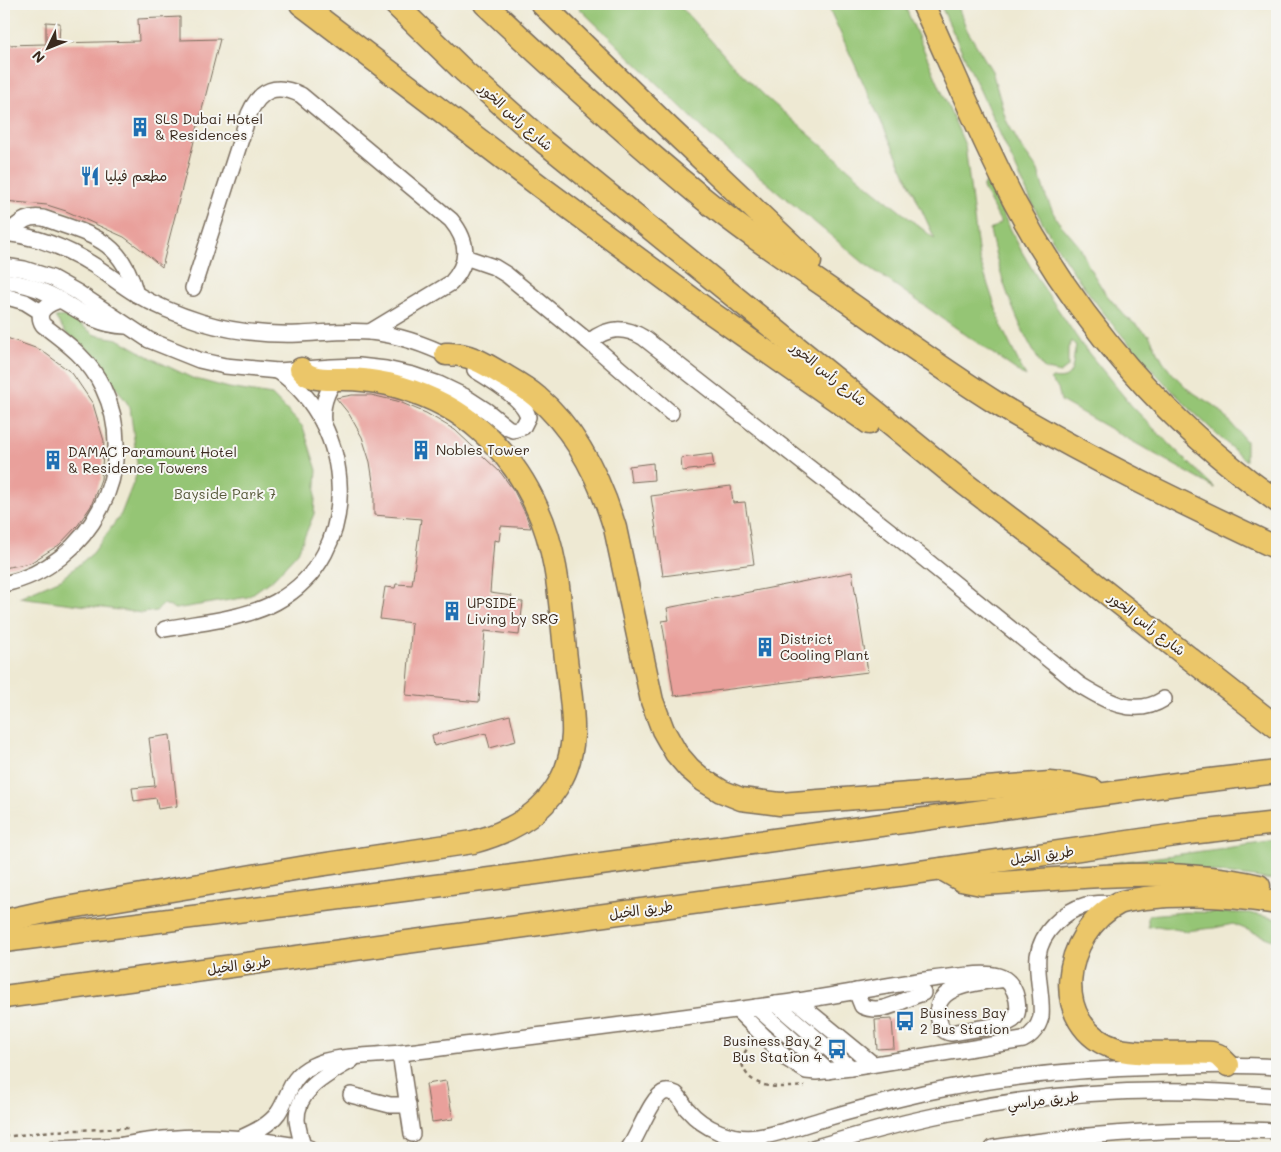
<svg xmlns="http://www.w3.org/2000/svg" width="1281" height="1152" viewBox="0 0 1281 1152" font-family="Mali,'Playpen Sans Arabic',sans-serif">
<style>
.green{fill:#95c575;stroke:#68784a}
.building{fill:#e9a09b}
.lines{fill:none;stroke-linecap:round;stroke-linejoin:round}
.minor-casing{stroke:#7a6d5d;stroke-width:18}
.highway-casing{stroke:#7a6d5d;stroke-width:25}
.path{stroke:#7a6d5d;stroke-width:2.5;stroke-dasharray:4 4;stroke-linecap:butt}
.minor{stroke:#fff;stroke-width:15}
.highway{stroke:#ebc669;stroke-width:22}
.labels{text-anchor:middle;stroke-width:4;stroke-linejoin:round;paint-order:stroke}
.street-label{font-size:14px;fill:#3b2a1e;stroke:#f6f6f2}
.poi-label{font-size:14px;fill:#3b2a1e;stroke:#f6f6f2;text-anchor:start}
.park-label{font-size:14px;fill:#565838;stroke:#f6f6f2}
</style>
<rect width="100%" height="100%" fill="#f6f6f2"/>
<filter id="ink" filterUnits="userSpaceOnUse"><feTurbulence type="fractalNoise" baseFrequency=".02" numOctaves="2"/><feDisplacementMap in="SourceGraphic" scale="10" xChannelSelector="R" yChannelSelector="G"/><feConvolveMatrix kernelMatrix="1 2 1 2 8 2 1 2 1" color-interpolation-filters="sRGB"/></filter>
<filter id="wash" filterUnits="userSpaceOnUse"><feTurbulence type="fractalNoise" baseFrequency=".0096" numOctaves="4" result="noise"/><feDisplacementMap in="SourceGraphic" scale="20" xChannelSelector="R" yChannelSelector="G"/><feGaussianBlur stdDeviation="1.12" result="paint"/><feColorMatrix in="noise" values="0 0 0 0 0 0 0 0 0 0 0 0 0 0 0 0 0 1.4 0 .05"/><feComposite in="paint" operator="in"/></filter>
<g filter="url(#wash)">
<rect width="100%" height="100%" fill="#eee9d3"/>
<g class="green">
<polygon points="575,4 678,4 734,66 766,97 871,188 935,239 827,4 904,4 965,145 979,258 1003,330 1026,377 865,264 713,138"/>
<path d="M940,4H957L967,30L992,71L1006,120L1021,147L1038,170L1046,197L1057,220L1080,247L1089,267L1105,293L1125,316L1149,335L1163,361L1173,374L1189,390L1219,409L1246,441V461C1163,387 1085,304 1033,205Z"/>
<path d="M985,183L988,184L1022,252L1041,284L1082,345L1131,405L1158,433L1215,488L1061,401L1058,388L1050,380L1052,378C1077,383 1071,362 1076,346L1072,341L1068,348V367L1060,373L1044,369C1017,326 1000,280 990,230L1001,223L983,188V186Z"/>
<polygon points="68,316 95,335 118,339 157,361 192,378 229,388 272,395 303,427 317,470 314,514 298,552 274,578 248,597 175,609 164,604 156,611 142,613 19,597 61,579 93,553 121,514 138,471 130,407 92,353 66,333 55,317"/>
<path d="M1277,841V881C1221,871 1164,866 1106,864Z"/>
<polygon points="1184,912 1249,913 1277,919 1277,942 1233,924 1214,928 1185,931 1157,926 1148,927 1148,915"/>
</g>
<g id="blocks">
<g class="building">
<polygon points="180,17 180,40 220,39 162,267 143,251 124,237 66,211 47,205 4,201 4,45 46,44 46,22 60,23 59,43 139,41 138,19"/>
<polygon points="4,337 41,350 72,373 93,404 104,441 101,479 91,506 78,525 59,545 30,563 4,568"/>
<polygon points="352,395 371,395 397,401 426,413 455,430 501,473 514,491 525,513 531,528 501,526 499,541 494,540 490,593 512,596 510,601 523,602 519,635 485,631 479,702 406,695 412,623 380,619 385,587 395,588 396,584 412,585 421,519 374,515 374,488 370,462 362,437 349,414 336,398"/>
<polygon points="712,454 714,467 682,471 681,458"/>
<polygon points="653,463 654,480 631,482 629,466"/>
<polygon points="731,486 733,503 745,502 754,564 663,576 651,496"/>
<polygon points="852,572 868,672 674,696 662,621 669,620 667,608"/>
<polygon points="510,715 516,741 490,748 486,733 434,746 432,735"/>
<polygon points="170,735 177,806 158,809 156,798 134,801 132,788 155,786 149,738"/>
<polygon points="892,1019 894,1048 877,1049 875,1020"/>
<polygon points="446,1081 453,1119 432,1122 426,1084"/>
</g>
</g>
</g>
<g filter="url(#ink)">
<use href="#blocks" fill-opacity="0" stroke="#7a6d5d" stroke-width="1"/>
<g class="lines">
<defs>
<g id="minor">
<path d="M4,233C37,236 67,248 95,266C109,275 121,285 136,294C156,306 179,315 201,322C233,332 266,335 299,334C322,333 347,330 370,332C399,335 427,345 453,358"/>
<path d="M8,233C20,223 26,215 43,218C91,235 122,239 136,294"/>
<polyline points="465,257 494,267 507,275 589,342 671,413"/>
<path d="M4,266L24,269L52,278L77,292L149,340L199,360L225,366L278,371L332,367L359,366L386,369L413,375L439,384L464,396L487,411L508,428L513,430L523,427L528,417C525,400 490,379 475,370"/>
<path d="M4,281C20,283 35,287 49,294C76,307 93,325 125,326"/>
<path d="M193,288L249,114C260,89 276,83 301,95L451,220C469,242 470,262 451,283L370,332"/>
<polyline points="4,296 25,302 41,312"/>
<path d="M589,342C607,327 625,326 644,338L895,535L1080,685C1106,701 1134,718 1164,699"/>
<path d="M323,423C321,406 326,392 336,379"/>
<path d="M4,584C89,566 142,468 103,388C90,360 67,343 43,325C34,311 49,303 61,300"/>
<path d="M165,629C201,622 245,619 276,602C365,554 355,424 278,371"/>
<path d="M856,991L862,1006C883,1016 904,998 923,993"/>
<polyline points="796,1001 873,1064"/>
<polyline points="776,1004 851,1068"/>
<polyline points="756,1007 828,1071"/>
<path d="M737,1010L787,1059L806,1071L816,1072L851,1068L1023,1040C1033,1035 1038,1028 1041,1017C1043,997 1036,976 1038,956C1041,932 1064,911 1086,905C1096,903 1107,903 1117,903"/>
<polyline points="400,1053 412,1134"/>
<polyline points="351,1095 390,1105 408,1105"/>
<path d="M243,1137C256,1131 269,1125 278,1113C290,1095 289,1077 312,1066C334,1055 375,1056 400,1053C427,1050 454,1046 481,1043C587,1029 693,1017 798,1001C852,993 905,981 958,976C984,974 1011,968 1017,1000C1018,1008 1019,1014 1013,1020L1006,1024L951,1033C943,1032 941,1028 939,1020C929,983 982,983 1005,979"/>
<path d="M123,1145C189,1132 243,1136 309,1148"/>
<polyline points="165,1146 201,1148"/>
<path d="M303,1147C301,1138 298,1129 297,1120C296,1089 329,1074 352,1060"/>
<polyline points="54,1148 132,1145"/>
<path d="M629,1148C638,1136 652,1095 665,1092C669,1091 672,1092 676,1094C681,1098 683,1104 687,1109C704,1129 732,1141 758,1137C779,1134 800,1126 820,1120C854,1110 888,1101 923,1093C1001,1076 1080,1069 1160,1067C1199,1065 1238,1064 1277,1067"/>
<path d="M813,1148C861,1134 910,1120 960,1111C1064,1090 1172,1086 1277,1096"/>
<path d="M993,1148C1088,1133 1182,1127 1277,1131"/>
</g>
<g id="highway">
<polyline points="301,4 541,187 710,312 869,423"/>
<polyline points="395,4 465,72 544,142 965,484 1062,558 1277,727"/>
<path d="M485,4C554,69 625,134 699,195C744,232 793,264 841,297C894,334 946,372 1001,406C1090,459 1184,504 1277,548"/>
<polyline points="542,4 667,126 810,262"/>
<path d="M923,4C953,70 981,138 1015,203C1078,321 1167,424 1277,501"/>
<path d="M446,354C468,353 484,363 502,374C514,381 527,388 537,397C577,431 600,479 615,528L652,701L663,730L676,753L689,768L703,780L721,791L741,799L780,804L1050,783L1071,785L1093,790"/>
<path d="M942,869L961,880L981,884C1073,879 1168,865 1259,886"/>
<path d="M4,921L54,910L306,867L473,842C511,832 544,814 562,778C569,765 572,749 573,735C574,710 569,684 566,659C560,608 559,555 537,508C523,476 500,446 473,424C448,404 420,392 388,384C374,381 358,379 343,379C334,379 323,380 313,377C308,376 304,373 301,369"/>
<polyline points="4,941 536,873 1177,784 1277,772"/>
<polyline points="4,997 942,869 1190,833 1277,823"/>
<path d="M1228,1065L1218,1055L1212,1053C1185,1051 1142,1056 1117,1049C1047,1027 1062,932 1119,903C1127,900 1137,899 1145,898C1189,893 1234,896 1277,903"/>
</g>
</defs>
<use href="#minor" class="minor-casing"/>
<use href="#highway" class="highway-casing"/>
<g class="path">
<path d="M751,1043L741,1058C745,1091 779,1088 805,1086"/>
<polyline points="4,1137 52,1131 129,1128"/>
</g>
<use href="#minor" class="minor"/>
<use href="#highway" class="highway"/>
</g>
</g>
<defs>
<symbol id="building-bare" viewBox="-9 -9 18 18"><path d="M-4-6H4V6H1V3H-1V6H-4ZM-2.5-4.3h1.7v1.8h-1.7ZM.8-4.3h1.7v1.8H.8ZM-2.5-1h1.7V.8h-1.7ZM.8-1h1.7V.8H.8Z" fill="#1f6fb2" stroke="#f6f6f2" stroke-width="2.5" paint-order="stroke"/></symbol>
<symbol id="restaurant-bare" viewBox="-9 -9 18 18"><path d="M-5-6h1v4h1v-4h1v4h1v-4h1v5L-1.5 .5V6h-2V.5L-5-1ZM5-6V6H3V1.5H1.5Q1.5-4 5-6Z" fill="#1f6fb2" stroke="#f6f6f2" stroke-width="2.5" paint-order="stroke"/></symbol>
<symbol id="bus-bare" viewBox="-9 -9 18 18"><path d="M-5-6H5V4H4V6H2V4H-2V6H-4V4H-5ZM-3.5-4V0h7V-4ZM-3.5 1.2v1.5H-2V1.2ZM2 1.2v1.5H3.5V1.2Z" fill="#1f6fb2" stroke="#f6f6f2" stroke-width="2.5" paint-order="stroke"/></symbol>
</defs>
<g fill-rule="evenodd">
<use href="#building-bare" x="126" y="113" width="28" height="28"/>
<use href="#restaurant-bare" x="76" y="162" width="28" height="28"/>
<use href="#building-bare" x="407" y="436" width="28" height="28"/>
<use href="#building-bare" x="39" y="446" width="28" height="28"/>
<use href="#building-bare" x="438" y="597" width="28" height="28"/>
<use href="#building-bare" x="751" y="633" width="28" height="28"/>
<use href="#bus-bare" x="891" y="1007" width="28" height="28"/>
<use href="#bus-bare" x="823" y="1035" width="28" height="28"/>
</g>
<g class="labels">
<g class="street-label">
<text transform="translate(516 117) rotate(42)" y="5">شارع رأس الخور</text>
<text transform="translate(829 374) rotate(39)" y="5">شارع رأس الخور</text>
<text transform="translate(1147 624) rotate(38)" y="5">شارع رأس الخور</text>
<text transform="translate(1042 855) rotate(-8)" y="5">طريق الخيل</text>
<text transform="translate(641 910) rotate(-8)" y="5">طريق الخيل</text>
<text transform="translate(239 965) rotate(-8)" y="5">طريق الخيل</text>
<text transform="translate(1043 1100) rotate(-6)" y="5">طريق مراسي</text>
</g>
<g class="poi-label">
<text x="155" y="124">SLS Dubai Hotel<tspan x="155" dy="16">&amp; Residences</tspan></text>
<text x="105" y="181">مطعم فيليا</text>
<text x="436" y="455">Nobles Tower</text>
<text x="68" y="457">DAMAC Paramount Hotel<tspan x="68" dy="16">&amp; Residence Towers</tspan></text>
<text x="467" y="608">UPSIDE<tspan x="467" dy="16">Living by SRG</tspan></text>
<text x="780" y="644">District<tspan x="780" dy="16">Cooling Plant</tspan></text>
<text x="920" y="1018">Business Bay<tspan x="920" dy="16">2 Bus Station</tspan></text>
<text x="822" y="1046" text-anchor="end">Business Bay 2<tspan x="822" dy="16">Bus Station 4</tspan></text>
</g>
<g class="park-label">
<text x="225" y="499">Bayside Park 7</text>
</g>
</g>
<rect width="1281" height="1152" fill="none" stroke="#f6f6f2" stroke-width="20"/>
<g transform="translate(48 48) rotate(227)" stroke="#f6f6f2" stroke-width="4" paint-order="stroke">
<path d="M0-4L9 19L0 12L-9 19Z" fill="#3b2a1e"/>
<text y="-8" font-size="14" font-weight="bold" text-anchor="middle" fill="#3b2a1e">N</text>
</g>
</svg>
